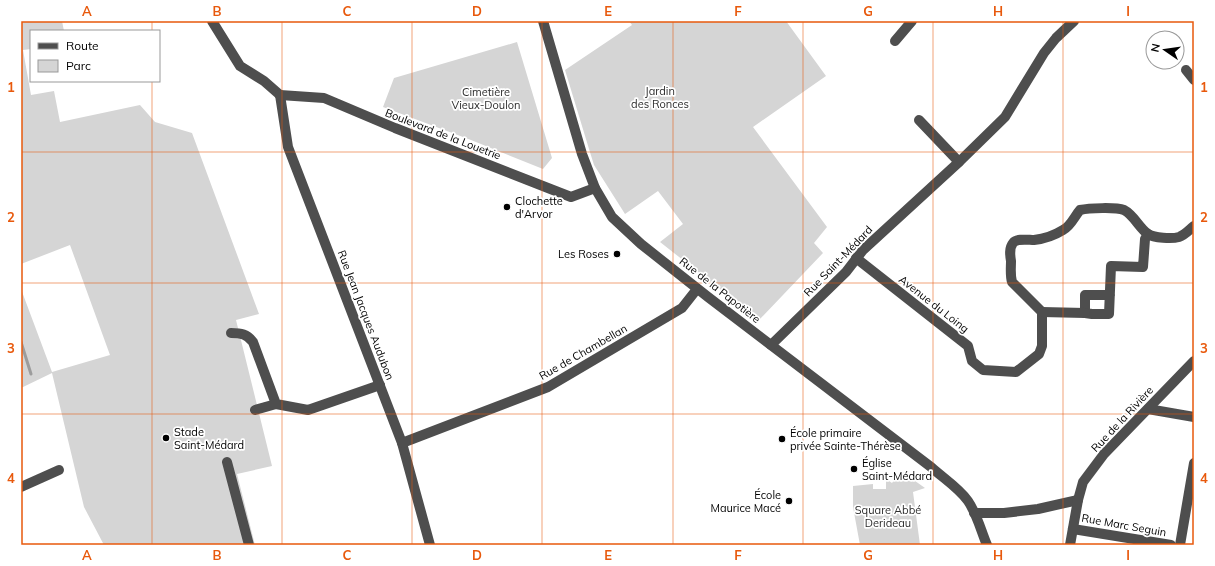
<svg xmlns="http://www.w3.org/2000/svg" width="1215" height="566" viewBox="0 0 1215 566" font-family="Mulish,sans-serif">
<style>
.green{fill:#d5d5d5}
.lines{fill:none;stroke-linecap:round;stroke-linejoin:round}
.stream{stroke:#9c9c9c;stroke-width:3}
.minor{stroke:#4e4e4e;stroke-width:10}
.grid{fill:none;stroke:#e8590c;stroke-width:1;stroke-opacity:0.55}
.poi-dot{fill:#000;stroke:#fff;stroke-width:1.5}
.labels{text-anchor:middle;stroke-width:3.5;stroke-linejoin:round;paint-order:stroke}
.park-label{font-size:11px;fill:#2c2c2c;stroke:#fff}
.street-label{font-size:11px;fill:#000;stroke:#fff}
.poi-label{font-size:11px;fill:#000;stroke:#fff;text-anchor:start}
.neatline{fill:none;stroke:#e8590c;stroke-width:1.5}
.grid-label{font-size:13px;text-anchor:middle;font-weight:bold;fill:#e8590c}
</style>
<rect width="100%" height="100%" fill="#fff"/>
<g class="green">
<polygon points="21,21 62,21 64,31 31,31 31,49 23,50 31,95 54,91 60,122 140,105 155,122 192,133 259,314 236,320 272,466 237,474 255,545 104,545 84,507 52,373 21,388 21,289 52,372 110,355 70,245 21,264"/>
<polygon points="629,21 786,21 826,76 753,127 827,227 814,243 823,253 760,319 735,301 660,242 683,224 658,191 625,214 594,165 589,149 565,70 632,25"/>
<polygon points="517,42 552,158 543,169 471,140 383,107 394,78"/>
<polygon points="901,471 925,488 913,492 920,545 860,545 853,507 853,486 873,484 873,489 886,489 886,479 892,483"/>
</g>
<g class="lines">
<polyline class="stream" points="21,342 31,374"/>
<g class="minor">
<polyline points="212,21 240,66 264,81 280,95"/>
<path d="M543,21L582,154L595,188L612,217L641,244L708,297L931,467C943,478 959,488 968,501C977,514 981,531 987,545"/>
<polyline points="895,41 912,21"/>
<polyline points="1186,70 1194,80"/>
<polyline points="280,95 288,147 402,443 430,545"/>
<polyline points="280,95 324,98 395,128 571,197 595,188"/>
<polyline points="919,120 959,162"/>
<path d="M856,258L968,346L972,361L983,370L1016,372L1039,354L1042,346V312L1012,282C1010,275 1011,268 1011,261C1010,255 1009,248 1013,243C1017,238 1028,240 1034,240C1043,239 1055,235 1063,230C1071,226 1074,217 1080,210C1089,208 1116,207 1124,210C1134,215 1139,228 1148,234C1154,238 1172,239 1179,237C1185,235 1189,230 1194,226"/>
<polyline points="1110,295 1085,295 1085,313 1092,314 1109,314 1111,266 1143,267 1145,239 1148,234"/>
<polyline points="1042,312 1085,313"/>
<path d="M231,333C241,333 247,334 253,342L276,404L308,410L380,385"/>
<polyline points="771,345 846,272 863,250 959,162 1005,117 1044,53 1056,38 1074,21"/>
<polyline points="1148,409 1194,417"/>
<polyline points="255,410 276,404"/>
<polyline points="402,443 548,387 682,308 697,289"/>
<polyline points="227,462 249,545"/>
<polyline points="21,487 59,470"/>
<polyline points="974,513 1004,513 1038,509 1078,500"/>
<polyline points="1073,529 1171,545"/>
<polyline points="1070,545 1078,500 1083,482 1104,454 1194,361"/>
<polyline points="1180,545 1194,463"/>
</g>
</g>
<path class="grid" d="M152,21V31M282,21V545M412,21V545M542,21V545M673,21V545M803,21V545M933,21V545M1063,21V545M152,81V545M21,152H1194M21,283H1194M21,414H1194"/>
<g class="poi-dot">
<circle cx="507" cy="207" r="4"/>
<circle cx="617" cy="254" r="4"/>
<circle cx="166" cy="438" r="4"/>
<circle cx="782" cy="439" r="4"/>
<circle cx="854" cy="469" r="4"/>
<circle cx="789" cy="501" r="4"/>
</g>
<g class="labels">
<g class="park-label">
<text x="660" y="95">Jardin<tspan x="660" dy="13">des Ronces</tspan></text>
<text x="486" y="96">Cimetière<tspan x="486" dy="13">Vieux-Doulon</tspan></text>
<text x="888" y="514">Square Abbé<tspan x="888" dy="13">Derideau</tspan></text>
</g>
<g class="street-label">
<text transform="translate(443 134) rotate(21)" y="4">Boulevard de la Louetrie</text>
<text transform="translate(838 261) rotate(-46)" y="4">Rue Saint-Médard</text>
<text transform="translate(720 290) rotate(38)" y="4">Rue de la Papotière</text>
<text transform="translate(934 304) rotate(38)" y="4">Avenue du Loing</text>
<text transform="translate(366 315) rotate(69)" y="4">Rue Jean Jacques Audubon</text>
<text transform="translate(583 352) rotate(-30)" y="4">Rue de Chambellan</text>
<text transform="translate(1122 419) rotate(-47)" y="4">Rue de la Rivière</text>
<text transform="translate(1124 525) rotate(10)" y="4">Rue Marc Seguin</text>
</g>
<g class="poi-label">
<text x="515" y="205">Clochette<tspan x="515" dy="13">d'Arvor</tspan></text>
<text x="609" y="258" text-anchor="end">Les Roses</text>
<text x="174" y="436">Stade<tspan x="174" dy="13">Saint-Médard</tspan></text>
<text x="790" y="437">École primaire<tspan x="790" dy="13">privée Sainte-Thérèse</tspan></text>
<text x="862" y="467">Église<tspan x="862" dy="13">Saint-Médard</tspan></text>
<text x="781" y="499" text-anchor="end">École<tspan x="781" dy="13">Maurice Macé</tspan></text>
</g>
</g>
<rect width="1215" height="566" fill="none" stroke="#ffffff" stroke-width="44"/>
<rect x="30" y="30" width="130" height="52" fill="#ffffff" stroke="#999999"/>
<rect x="38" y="43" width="20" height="6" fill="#4e4e4e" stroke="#999999"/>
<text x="66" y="50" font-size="12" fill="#000000">Route</text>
<rect x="38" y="60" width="20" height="12" fill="#d5d5d5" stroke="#999999"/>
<text x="66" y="70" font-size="12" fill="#000000">Parc</text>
<g transform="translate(1165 50) rotate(283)"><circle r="19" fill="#ffffff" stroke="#999999"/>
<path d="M0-3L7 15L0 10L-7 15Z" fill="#000000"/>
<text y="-6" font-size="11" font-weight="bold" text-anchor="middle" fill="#000000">N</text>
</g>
<rect x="22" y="22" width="1171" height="522" class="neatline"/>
<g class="grid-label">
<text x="87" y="16">A</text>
<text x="217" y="16">B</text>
<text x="347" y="16">C</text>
<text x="477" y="16">D</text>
<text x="608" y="16">E</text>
<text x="738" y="16">F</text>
<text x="868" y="16">G</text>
<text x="998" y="16">H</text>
<text x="1128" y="16">I</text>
<text x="11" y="92">1</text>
<text x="1204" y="92">1</text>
<text x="11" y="222">2</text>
<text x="1204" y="222">2</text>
<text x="11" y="353">3</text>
<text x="1204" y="353">3</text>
<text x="11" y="483">4</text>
<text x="1204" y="483">4</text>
<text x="87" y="560">A</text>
<text x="217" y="560">B</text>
<text x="347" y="560">C</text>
<text x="477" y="560">D</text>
<text x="608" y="560">E</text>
<text x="738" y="560">F</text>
<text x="868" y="560">G</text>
<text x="998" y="560">H</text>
<text x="1128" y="560">I</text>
</g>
</svg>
